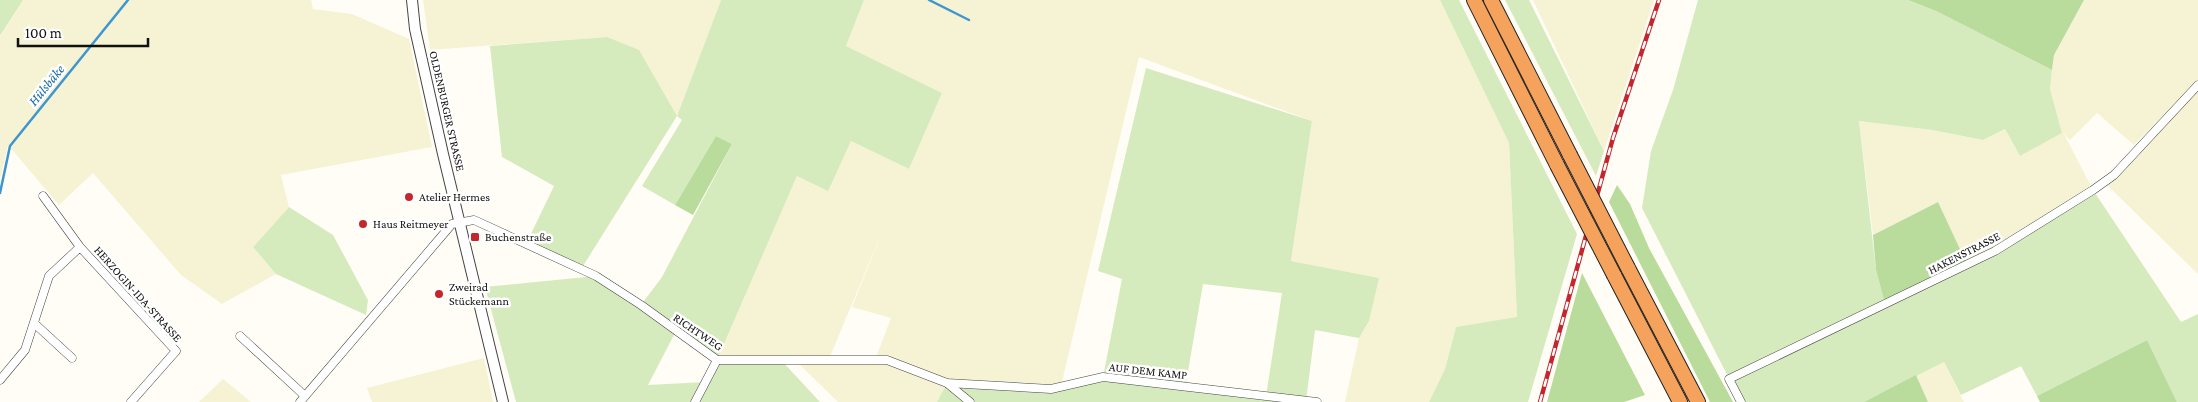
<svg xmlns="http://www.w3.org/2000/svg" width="2198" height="402" viewBox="0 0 2198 402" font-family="'Crimson Pro',serif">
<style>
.farmland{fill:#f6f3d4;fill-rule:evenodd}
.green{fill:#d5ebbd;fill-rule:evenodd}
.forest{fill:#b9dc9c}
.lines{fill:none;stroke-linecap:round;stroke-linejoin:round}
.stream{stroke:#3f96cf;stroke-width:2.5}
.minor-casing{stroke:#444;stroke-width:9}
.tertiary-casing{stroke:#444;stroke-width:12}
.motorway-casing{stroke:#222;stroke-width:16}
.minor{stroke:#fff;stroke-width:8}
.tertiary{stroke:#fff;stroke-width:10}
.motorway{stroke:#f5a25d;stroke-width:14}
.rail-casing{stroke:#c4262e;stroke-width:4.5}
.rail{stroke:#fff;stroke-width:2.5;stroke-dasharray:8;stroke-linecap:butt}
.motorway-bridge-casing{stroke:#222;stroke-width:16;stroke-linecap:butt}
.motorway-bridge{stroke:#f5a25d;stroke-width:14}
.poi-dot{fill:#c4262e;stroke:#fff;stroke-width:2}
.labels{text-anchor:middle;stroke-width:5;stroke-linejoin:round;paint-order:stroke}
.street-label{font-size:12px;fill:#111;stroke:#fff}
.poi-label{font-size:12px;fill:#111;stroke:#fff;text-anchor:start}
.water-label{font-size:14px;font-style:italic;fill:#1768a6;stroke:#fff}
</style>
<rect width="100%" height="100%" fill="#fffdf5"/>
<g class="farmland">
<polygon points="23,0 311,0 313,9 352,14 409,39 432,147 281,175 289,207 253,247 276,274 222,304 181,275 93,173 59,205 8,145 0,180 0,37"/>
<polygon points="423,0 721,0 677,116 607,37 430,50"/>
<path d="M864,0H1440L1509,143L1517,318L1456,327L1445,369L1429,402H1345L1359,338L1369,321L1378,278L1291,261L1312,121L1139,57L1061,386L947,383L937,402H838L795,360H717L797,176L851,141L909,169L942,93L846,46ZM885,225L852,307L891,318L875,360L829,359Z"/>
<polygon points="1533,0 1654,0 1604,151"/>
<polygon points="2084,0 2198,0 2198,80 2134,145 2097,113 2070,140 2064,134 2093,190 1967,264 1938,202 1873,235 1859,121 1932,130 1983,140 2005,129 2020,156 2062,133 2050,89 2054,55"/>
<polygon points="2198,89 2198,274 2106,184"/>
<polygon points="484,358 493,402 372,402 367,388"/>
<polygon points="1944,362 1964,402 1928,402 1916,375"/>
<polygon points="223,379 251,402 199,402"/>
</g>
<g class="green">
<polygon points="0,0 23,0 0,36"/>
<path d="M721,0H864L846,46L942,93L909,169L851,141L828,191L797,176L717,360H781L820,402H701L697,397L695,402H516L485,287L596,276L641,305L662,277L732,144L716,136L675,205L642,186L682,120L677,116L583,266L528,240L554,186L502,157L490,46L607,37L639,50L677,116ZM676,331L717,361L705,382L648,385Z"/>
<polygon points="1440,0 1459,0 1577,234 1528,402 1429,402 1445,369 1456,327 1517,317 1509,143"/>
<polygon points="1505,0 1529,0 1604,151 1596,176"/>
<polygon points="1698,0 1908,0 1936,11 2052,70 2050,89 2062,133 2020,156 2005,129 1983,140 1932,130 1859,121 1876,270 1885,302 1995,251 2093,190 2181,322 2198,314 2198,402 2177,402 2147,340 2037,396 2021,366 1961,395 1944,362 1864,402 1741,402 1642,208 1651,151 1673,90"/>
<polygon points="1146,68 1312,121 1291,261 1379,278 1369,321 1359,338 1315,330 1306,401 1266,396 1282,293 1203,284 1186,383 1295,402 937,402 947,383 1051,389 1103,377 1122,279 1098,271"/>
<polygon points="289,207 333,235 368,300 366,315 276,274 253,247"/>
</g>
<g class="forest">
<polygon points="1908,0 2084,0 2054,55 2052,70 1936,11"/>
<polygon points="716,136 732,144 693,215 675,205"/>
<polygon points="1617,185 1630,204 1649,248 1733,402 1710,402 1609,202"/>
<polygon points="1938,202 1967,264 1885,303 1876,270 1873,235"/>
<polygon points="1582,273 1645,395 1624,402 1547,402"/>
<polygon points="2147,340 2177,402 2040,402 2037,396"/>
<polygon points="1916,375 1928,402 1864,402"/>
</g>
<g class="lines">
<g class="stream">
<polyline points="929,0 969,20"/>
<polyline points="0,193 10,146 128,0"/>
</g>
<defs>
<g id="minor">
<polyline points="43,196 80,247"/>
<polyline points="35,324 72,358"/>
<polyline points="240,336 305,396"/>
<polyline points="0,380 25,350 49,276 80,247 176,351 131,402"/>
<polyline points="947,383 970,402"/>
<polyline points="300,402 452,224 474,220 596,276 641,305 717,360 887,360 947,383 1051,389 1103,377 1317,402"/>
<polyline points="695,402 717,360"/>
<polyline points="1741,402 1729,379 1995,251 2093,190 2114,175 2198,85"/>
</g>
<polyline id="tertiary" points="412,0 415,29 443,154 503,402"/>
<g id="motorway">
<polyline points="1474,0 1557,165"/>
<polyline points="1491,0 1570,155"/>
<polyline points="1628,268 1698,402"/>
<polyline points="1614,275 1680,402"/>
</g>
</defs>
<use href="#minor" class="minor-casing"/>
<use href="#tertiary" class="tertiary-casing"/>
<use href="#motorway" class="motorway-casing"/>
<use href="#minor" class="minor"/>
<use href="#tertiary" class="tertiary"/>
<use href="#motorway" class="motorway"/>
<defs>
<polyline id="rail" points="1540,402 1613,138 1659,0"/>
</defs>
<use href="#rail" class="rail-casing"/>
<use href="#rail" class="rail"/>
<defs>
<g id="motorway-bridge">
<polyline points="1570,155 1628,268"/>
<polyline points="1557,165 1614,275"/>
</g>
</defs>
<use href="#motorway-bridge" class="motorway-bridge-casing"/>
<use href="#motorway-bridge" class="motorway-bridge"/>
</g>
<g class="poi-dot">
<circle cx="409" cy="197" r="5"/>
<circle cx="363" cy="224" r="5"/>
<rect x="470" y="232" width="10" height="10" rx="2.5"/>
<circle cx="439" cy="294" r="5"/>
</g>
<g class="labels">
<g class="street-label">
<text transform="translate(447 111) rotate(77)" y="4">OLDENBURGER STRASSE</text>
<text transform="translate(1964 253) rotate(-27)" y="4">HAKENSTRASSE</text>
<text transform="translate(138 294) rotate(48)" y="4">HERZOGIN-IDA-STRASSE</text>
<text transform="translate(698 332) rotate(34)" y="4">RICHTWEG</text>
<text transform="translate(1148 371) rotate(6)" y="4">AUF DEM KAMP</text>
</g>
<g class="poi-label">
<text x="419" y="201">Atelier Hermes</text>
<text x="373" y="228">Haus Reitmeyer</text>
<text x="485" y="241">Buchenstraße</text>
<text x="449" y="291">Zweirad<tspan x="449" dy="14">Stückemann</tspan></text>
</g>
<g class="water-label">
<text transform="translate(46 85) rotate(-51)" y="5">Hülsbäke</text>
</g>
</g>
<path d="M18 38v8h130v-8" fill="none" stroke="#111111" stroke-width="2.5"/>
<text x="25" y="38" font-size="15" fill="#111111" stroke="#ffffff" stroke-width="4" paint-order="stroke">100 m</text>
</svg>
